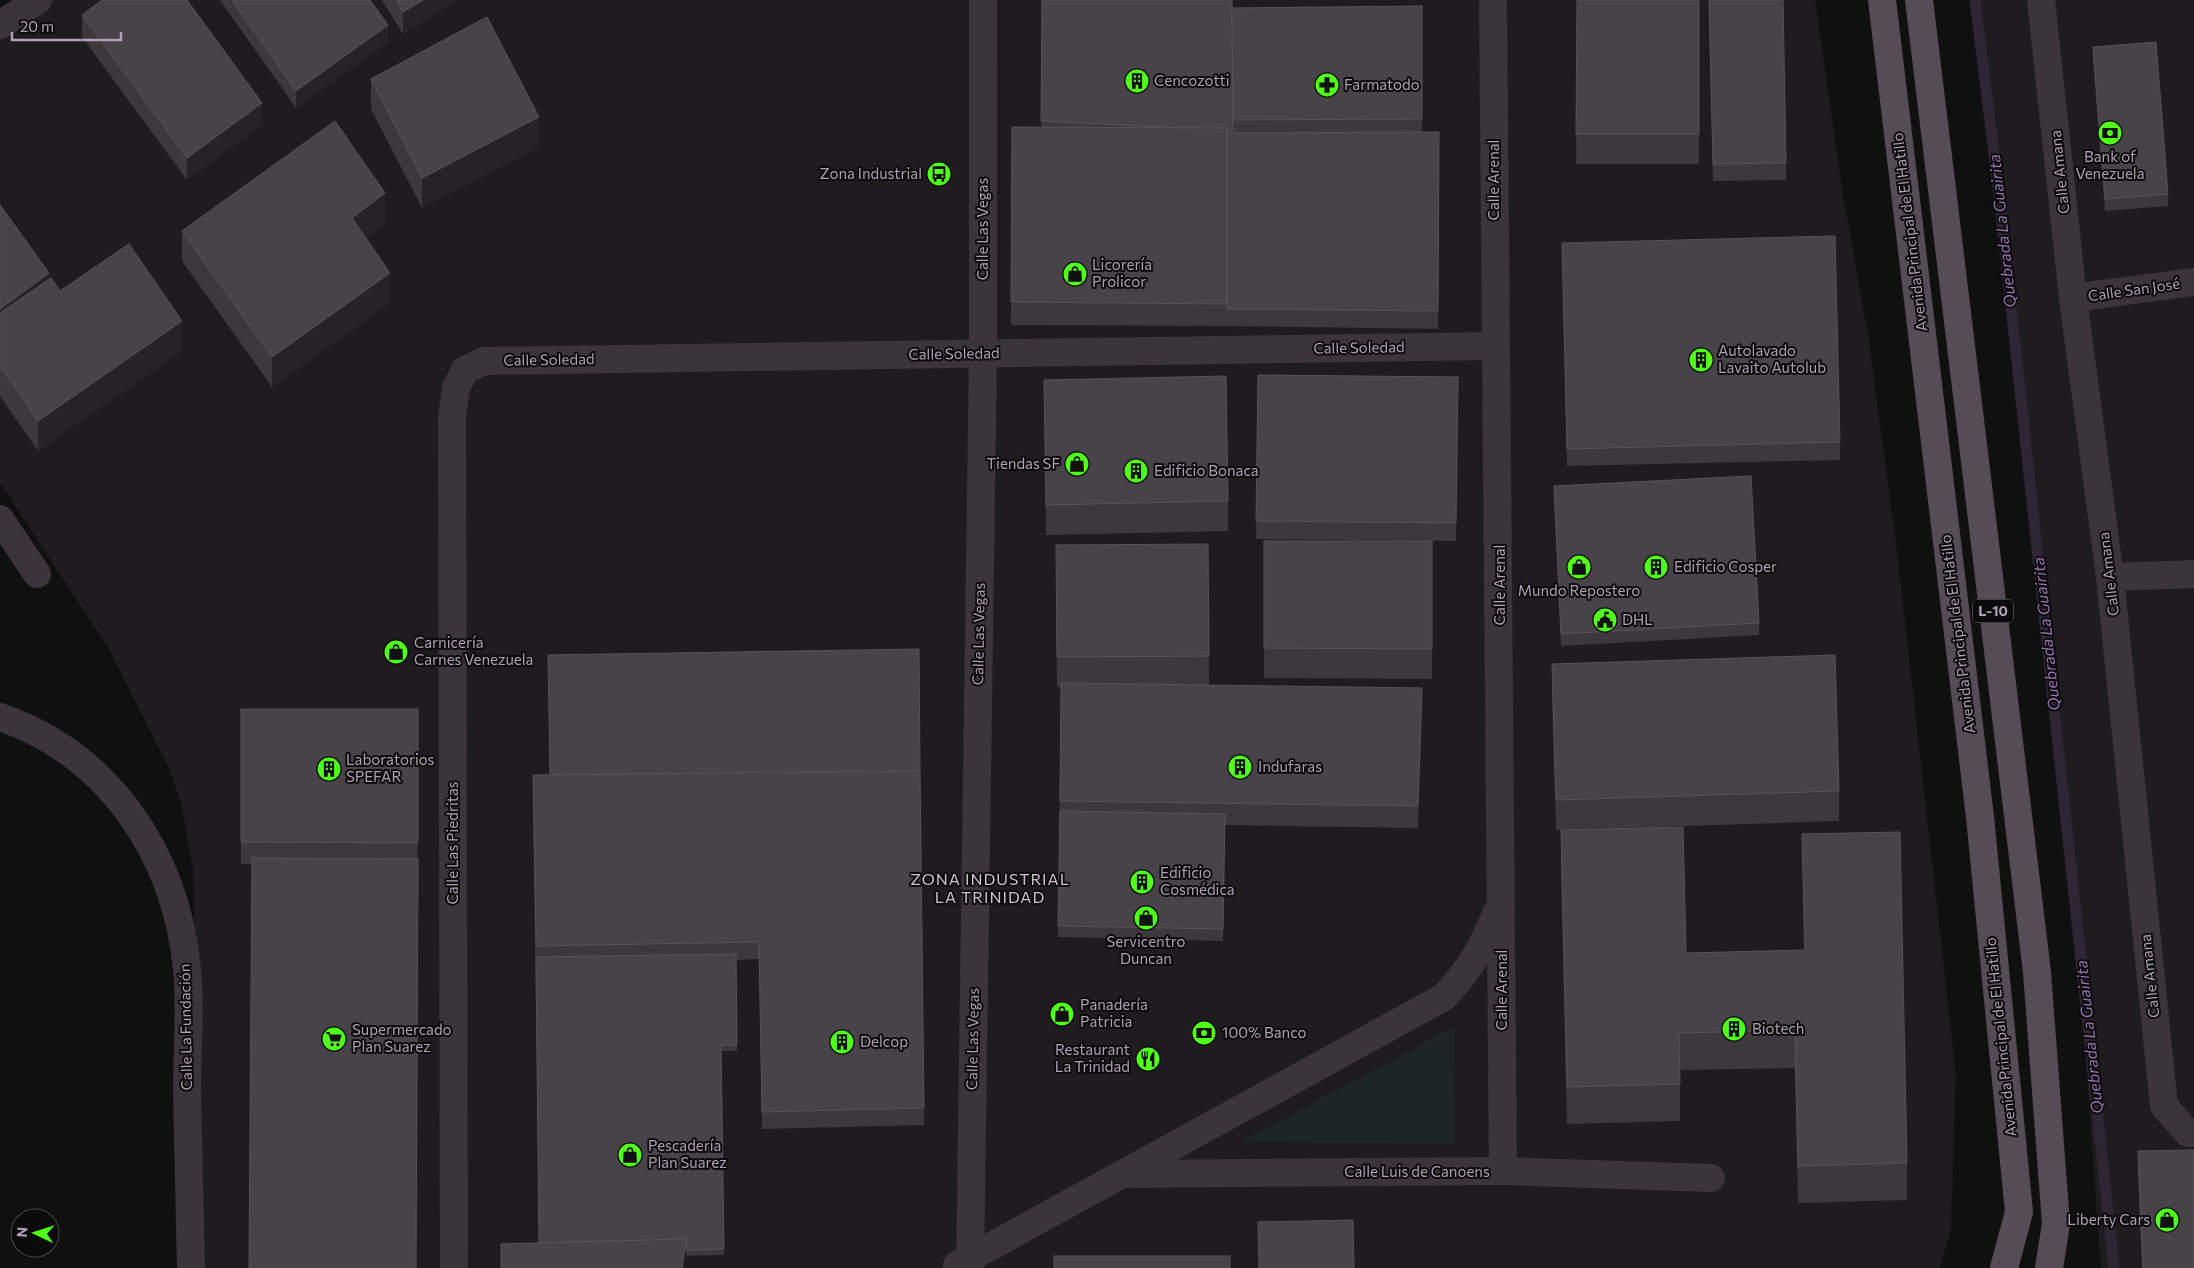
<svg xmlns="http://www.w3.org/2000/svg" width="2194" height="1268" viewBox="0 0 2194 1268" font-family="Commissioner,sans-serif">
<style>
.built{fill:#1e1c1e}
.green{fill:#1e2527}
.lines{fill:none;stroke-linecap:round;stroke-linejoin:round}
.stream{stroke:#2e2635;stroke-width:11}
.minor{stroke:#3b343b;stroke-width:28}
.primary{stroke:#554c56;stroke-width:28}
.wall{fill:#3c383c}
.shaded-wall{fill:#252325}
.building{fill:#484349;stroke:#585259}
.labels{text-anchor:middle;stroke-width:4;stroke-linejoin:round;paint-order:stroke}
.shield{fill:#0c0b0c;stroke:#7e7381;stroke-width:1}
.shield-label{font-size:14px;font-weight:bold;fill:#afa0b3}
.poi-label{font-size:15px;fill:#afa0b3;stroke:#0c0b0c;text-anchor:start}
.street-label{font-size:15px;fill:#afa0b3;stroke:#0c0b0c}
.water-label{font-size:16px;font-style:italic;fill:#9773b2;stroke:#0c0b0c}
.neighbourhood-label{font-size:16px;letter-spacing:1px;fill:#cdc1cf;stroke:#0c0b0c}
</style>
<rect width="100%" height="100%" fill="#111011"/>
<g class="built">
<polygon points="37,0 1815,0 1842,189 1868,335 1897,551 1956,1075 1951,1228 1940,1268 204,1268 193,870 182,806 168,766 108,647 0,483 0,24"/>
<polygon points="1971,0 2194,0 2194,1268 2101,1268 2056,651"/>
</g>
<polygon class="green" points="1454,1027 1455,1144 1240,1142"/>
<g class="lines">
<polyline class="stream" points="1975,0 2000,203 2114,1268"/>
<g class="minor">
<polyline points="1493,0 1503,1171"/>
<polyline points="2041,0 2073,298 2110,577 2164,1106 2188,1133 2194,1133"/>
<polyline points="0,25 38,0"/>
<polyline points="2073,298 2194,282"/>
<polyline points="0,519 37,574"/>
<polyline points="2110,577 2194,574"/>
<path d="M0,717C110,755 176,855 187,969C191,1009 187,1050 187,1090C188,1149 190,1209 191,1268"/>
<polyline points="1127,1174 1503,1171 1711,1178"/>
<path d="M957,1265L1444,997C1471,968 1482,948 1497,912"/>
<polyline points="454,1268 452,417 456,388 465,370 484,361 1495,346"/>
<polyline points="970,1268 983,353 983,0"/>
</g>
<g class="primary">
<polyline points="1882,0 1980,817 2019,1212 2004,1268"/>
<polyline points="1919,0 2037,972 2056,1224 2049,1268"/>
</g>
</g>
<g class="wall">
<polygon points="220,0 370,0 388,42 296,108"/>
<polygon points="382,0 458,0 403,34"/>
<polygon points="1042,0 1232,15 1422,6 1422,132 1439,132 1438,329 1227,326 1011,325 1012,127 1041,127"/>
<polygon points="1577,0 1699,0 1699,164 1576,164"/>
<polygon points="1709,0 1786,163 1786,180 1713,181"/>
<polygon points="82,15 262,125 187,180 82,37"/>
<polygon points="2093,47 2168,194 2168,206 2105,211 2093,59"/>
<polygon points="371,79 539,147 422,208 371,109"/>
<polygon points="0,205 49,280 60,291 182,351 38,451 0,396"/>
<polygon points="385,224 366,238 390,303 272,387 182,261 182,231"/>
<polygon points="1562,243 1840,442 1840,460 1567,466"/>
<polygon points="1258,375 1458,377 1456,541 1256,539"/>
<polygon points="1044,380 1228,501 1228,531 1046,535"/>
<polygon points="1554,486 1759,623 1759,635 1561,646"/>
<polygon points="1264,541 1432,541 1432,679 1264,678"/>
<polygon points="1208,544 1209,685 1422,710 1418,828 1225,825 1223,941 1058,937 1061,687 1057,687 1056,575"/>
<polygon points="1552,664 1839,791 1839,821 1556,830 1552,694"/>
<polygon points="241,709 418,709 416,1268 252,864 241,864"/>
<polygon points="920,771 924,1125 762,1129 759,959 736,960 737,1051 721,1051 724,1255 686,1256 684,1268 501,1268 539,1243 533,775"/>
<polygon points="1561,830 1686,953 1804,950 1802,834 1907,1163 1907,1200 1798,1203 1795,1068 1680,1070 1680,1121 1567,1124 1561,867"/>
<polygon points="2138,1151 2194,1268 2142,1268 2138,1173"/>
</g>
<g class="shaded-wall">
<polygon points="423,0 458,0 403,34 403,12"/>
<polygon points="388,25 388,42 296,108 296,91"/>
<polygon points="262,103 262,125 187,180 187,158"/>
<polygon points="539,117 539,147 422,208 422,178"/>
<polygon points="385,193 385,224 352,248 352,218"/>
<polygon points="49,273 49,303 0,339 0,309"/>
<polygon points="390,273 390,303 272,387 272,357"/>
<polygon points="182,321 182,351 38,451 38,421"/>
<polygon points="1422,688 1422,710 1418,828 1418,806"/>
<polygon points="686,1239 686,1256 684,1268 682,1268"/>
</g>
<g class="building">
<polygon points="102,0 187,0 262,103 187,158 82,15"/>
<polygon points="232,0 370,0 388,25 296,91"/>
<polygon points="396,0 423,0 403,12"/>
<polygon points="1042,0 1232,0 1233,130 1227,130 1227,128 1182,128 1041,121"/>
<polygon points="1577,0 1699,0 1699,134 1576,134"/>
<polygon points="1709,0 1783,0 1786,163 1713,164"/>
<polygon points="1422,6 1422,119 1233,120 1232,8"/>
<polygon points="487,17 539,117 422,178 371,79"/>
<polygon points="2156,42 2168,194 2105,199 2093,47"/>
<polygon points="335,121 385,193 352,218 390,273 272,357 182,231"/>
<polygon points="1012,127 1227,128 1227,304 1011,302"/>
<polygon points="1439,132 1438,311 1227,309 1227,133"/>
<polygon points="0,205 49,273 0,309"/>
<polygon points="1835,236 1840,442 1567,449 1562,243"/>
<polygon points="129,244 182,321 38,421 0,366 0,313 51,278 60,291"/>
<polygon points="1258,375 1458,377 1456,523 1256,521"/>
<polygon points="1226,376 1228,501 1046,505 1044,380"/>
<polygon points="1751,476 1759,623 1561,634 1554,486"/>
<polygon points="1264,541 1432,541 1432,649 1264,648"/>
<polygon points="1208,544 1209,656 1057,657 1056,545"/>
<polygon points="919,649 920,771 550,775 548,655"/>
<polygon points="1835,655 1839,791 1556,800 1552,664"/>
<polygon points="1061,683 1422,688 1418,806 1060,801"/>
<polygon points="241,709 418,709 418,843 241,842"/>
<polygon points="920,771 924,1108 762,1112 759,942 536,946 533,775"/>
<polygon points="1060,811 1225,814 1223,929 1058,926"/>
<polygon points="1683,827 1686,953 1805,950 1802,834 1900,832 1907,1163 1798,1166 1795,1030 1679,1033 1680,1084 1567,1087 1561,830"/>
<polygon points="252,858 418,859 416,1268 249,1268"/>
<polygon points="736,954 737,1045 721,1045 724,1249 686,1250 686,1239 539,1243 536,957"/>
<polygon points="2194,1150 2194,1268 2143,1268 2138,1151"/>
<polygon points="1353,1220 1354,1268 1259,1268 1258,1222"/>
<polygon points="686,1239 682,1268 501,1268 501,1244"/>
<rect x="1054" y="1256" width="176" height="12"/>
</g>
<defs>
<symbol id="building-disc" viewBox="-11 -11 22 22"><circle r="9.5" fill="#50ff1a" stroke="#0c0b0c"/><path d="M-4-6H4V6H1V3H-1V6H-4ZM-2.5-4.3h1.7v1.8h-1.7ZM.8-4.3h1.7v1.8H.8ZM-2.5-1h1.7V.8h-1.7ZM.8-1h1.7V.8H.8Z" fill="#111"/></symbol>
<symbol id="pharmacy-disc" viewBox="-11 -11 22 22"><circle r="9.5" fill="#50ff1a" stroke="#0c0b0c"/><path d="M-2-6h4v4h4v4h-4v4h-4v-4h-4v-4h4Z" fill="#111"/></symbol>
<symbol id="bank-disc" viewBox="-11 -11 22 22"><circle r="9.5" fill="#50ff1a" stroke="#0c0b0c"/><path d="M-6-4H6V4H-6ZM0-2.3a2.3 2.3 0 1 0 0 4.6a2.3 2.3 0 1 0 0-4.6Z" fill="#111"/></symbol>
<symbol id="bus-disc" viewBox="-11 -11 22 22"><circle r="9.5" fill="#50ff1a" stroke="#0c0b0c"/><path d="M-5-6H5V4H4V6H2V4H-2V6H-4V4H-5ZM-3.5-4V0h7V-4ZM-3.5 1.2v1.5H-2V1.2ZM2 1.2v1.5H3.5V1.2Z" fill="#111"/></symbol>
<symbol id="shop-disc" viewBox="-11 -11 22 22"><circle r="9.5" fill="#50ff1a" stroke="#0c0b0c"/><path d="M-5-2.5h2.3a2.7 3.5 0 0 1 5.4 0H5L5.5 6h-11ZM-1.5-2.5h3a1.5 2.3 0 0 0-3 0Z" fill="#111"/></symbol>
<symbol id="civic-disc" viewBox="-11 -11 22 22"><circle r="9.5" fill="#50ff1a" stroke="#0c0b0c"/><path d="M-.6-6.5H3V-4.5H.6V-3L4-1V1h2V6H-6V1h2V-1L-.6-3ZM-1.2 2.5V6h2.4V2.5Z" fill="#111"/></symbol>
<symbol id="supermarket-disc" viewBox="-11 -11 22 22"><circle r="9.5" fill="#50ff1a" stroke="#0c0b0c"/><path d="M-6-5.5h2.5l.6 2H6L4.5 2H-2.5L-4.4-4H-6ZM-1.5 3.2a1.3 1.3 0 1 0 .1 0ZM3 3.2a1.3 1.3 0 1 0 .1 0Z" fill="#111"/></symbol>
<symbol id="restaurant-disc" viewBox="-11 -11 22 22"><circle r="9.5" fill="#50ff1a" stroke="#0c0b0c"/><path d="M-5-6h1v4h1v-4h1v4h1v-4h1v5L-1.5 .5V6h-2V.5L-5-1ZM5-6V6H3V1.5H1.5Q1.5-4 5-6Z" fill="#111"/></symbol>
</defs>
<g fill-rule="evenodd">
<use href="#building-disc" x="1123" y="67" width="28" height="28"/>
<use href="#pharmacy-disc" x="1313" y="71" width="28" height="28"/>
<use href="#bank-disc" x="2096" y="119" width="28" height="28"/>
<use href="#bus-disc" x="925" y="160" width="28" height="28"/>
<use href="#shop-disc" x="1061" y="260" width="28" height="28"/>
<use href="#building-disc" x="1687" y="346" width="28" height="28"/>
<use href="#shop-disc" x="1063" y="450" width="28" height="28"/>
<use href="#building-disc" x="1122" y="457" width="28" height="28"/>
<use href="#shop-disc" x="1565" y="553" width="28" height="28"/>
<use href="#building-disc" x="1642" y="553" width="28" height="28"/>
<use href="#civic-disc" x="1591" y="606" width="28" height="28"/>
<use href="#shop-disc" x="382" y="638" width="28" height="28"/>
<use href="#building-disc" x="1226" y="753" width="28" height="28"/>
<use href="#building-disc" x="315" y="755" width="28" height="28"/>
<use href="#building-disc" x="1128" y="868" width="28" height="28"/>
<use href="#shop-disc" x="1132" y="904" width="28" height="28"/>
<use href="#shop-disc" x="1048" y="1000" width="28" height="28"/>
<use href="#building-disc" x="1720" y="1015" width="28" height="28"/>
<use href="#bank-disc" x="1190" y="1019" width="28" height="28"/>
<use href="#supermarket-disc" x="320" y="1025" width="28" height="28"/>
<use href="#building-disc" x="828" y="1028" width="28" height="28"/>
<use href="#restaurant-disc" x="1134" y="1045" width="28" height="28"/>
<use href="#shop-disc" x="616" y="1141" width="28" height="28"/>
<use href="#shop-disc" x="2153" y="1206" width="28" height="28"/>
</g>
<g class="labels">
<rect class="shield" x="1973" y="599.5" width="40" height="23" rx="4"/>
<g class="shield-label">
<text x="1993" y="616">L-10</text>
</g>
<g class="poi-label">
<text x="1154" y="86">Cencozotti</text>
<text x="1344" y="90">Farmatodo</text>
<text x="2110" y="162" text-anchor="middle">Bank of<tspan x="2110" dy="17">Venezuela</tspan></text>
<text x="922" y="179" text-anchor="end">Zona Industrial</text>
<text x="1092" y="270">Licorería<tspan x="1092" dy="17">Prolicor</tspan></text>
<text x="1718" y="356">Autolavado<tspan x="1718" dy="17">Lavaito Autolub</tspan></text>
<text x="1060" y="469" text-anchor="end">Tiendas SF</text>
<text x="1154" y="476">Edificio Bonaca</text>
<text x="1674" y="572">Edificio Cosper</text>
<text x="1579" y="596" text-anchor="middle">Mundo Repostero</text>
<text x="1622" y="625">DHL</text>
<text x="414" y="648">Carnicería<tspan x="414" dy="17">Carnes Venezuela</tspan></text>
<text x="346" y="765">Laboratorios<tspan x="346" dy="17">SPEFAR</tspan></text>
<text x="1258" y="772">Indufaras</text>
<text x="1160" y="878">Edificio<tspan x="1160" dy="17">Cosmédica</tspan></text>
<text x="1146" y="947" text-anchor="middle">Servicentro<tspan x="1146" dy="17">Duncan</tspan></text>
<text x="1080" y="1010">Panadería<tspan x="1080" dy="17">Patricia</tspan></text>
<text x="1752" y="1034">Biotech</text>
<text x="352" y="1035">Supermercado<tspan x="352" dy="17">Plan Suarez</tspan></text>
<text x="1222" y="1038">100% Banco</text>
<text x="860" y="1047">Delcop</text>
<text x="1130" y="1055" text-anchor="end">Restaurant<tspan x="1130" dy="17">La Trinidad</tspan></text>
<text x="648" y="1151">Pescadería<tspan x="648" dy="17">Plan Suarez</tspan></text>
<text x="2150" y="1225" text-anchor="end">Liberty Cars</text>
</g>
<g class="street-label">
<text transform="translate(2060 172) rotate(-96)" y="5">Calle Amana</text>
<text transform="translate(1494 180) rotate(-90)" y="5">Calle Arenal</text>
<text transform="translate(983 229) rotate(-90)" y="5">Calle Las Vegas</text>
<text transform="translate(1910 232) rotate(-97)" y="5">Avenida Principal de El Hatillo</text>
<text transform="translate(2134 290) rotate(-8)" y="5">Calle San José</text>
<text transform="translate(1359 348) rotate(-1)" y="5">Calle Soledad</text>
<text transform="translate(954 354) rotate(-1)" y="5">Calle Soledad</text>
<text transform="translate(549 360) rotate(-1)" y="5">Calle Soledad</text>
<text transform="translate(2109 574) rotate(-97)" y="5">Calle Amana</text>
<text transform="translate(1500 585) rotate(-90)" y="5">Calle Arenal</text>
<text transform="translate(979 634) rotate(-89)" y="5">Calle Las Vegas</text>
<text transform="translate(1958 634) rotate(-97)" y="5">Avenida Principal de El Hatillo</text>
<text transform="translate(453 843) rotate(-90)" y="5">Calle Las Piedritas</text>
<text transform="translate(2150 976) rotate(-96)" y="5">Calle Amana</text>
<text transform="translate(1502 990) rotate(-90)" y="5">Calle Arenal</text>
<text transform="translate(186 1027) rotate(-91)" y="5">Calle La Fundación</text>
<text transform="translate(2001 1037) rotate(-96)" y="5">Avenida Principal de El Hatillo</text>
<text transform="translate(973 1039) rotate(-89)" y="5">Calle Las Vegas</text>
<text x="1417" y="1177">Calle Luis de Canoens</text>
</g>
<g class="water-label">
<text transform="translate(2002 231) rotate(-96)" y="6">Quebrada La Guairita</text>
<text transform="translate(2046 634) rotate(-96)" y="6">Quebrada La Guairita</text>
<text transform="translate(2089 1037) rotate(-96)" y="6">Quebrada La Guairita</text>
</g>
<g class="neighbourhood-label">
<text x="990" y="885">ZONA INDUSTRIAL<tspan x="990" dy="18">LA TRINIDAD</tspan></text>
</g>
</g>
<g transform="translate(35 1233) rotate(274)"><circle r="24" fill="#0c0b0c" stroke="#4d474f"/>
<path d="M0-4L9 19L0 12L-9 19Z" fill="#50ff1a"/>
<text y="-8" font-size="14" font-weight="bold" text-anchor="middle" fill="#afa0b3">N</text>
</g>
<path d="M12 32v8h109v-8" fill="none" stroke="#afa0b3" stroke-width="2.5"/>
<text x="20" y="32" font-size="15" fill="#afa0b3" stroke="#0c0b0c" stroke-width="4" paint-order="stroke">20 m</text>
</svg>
